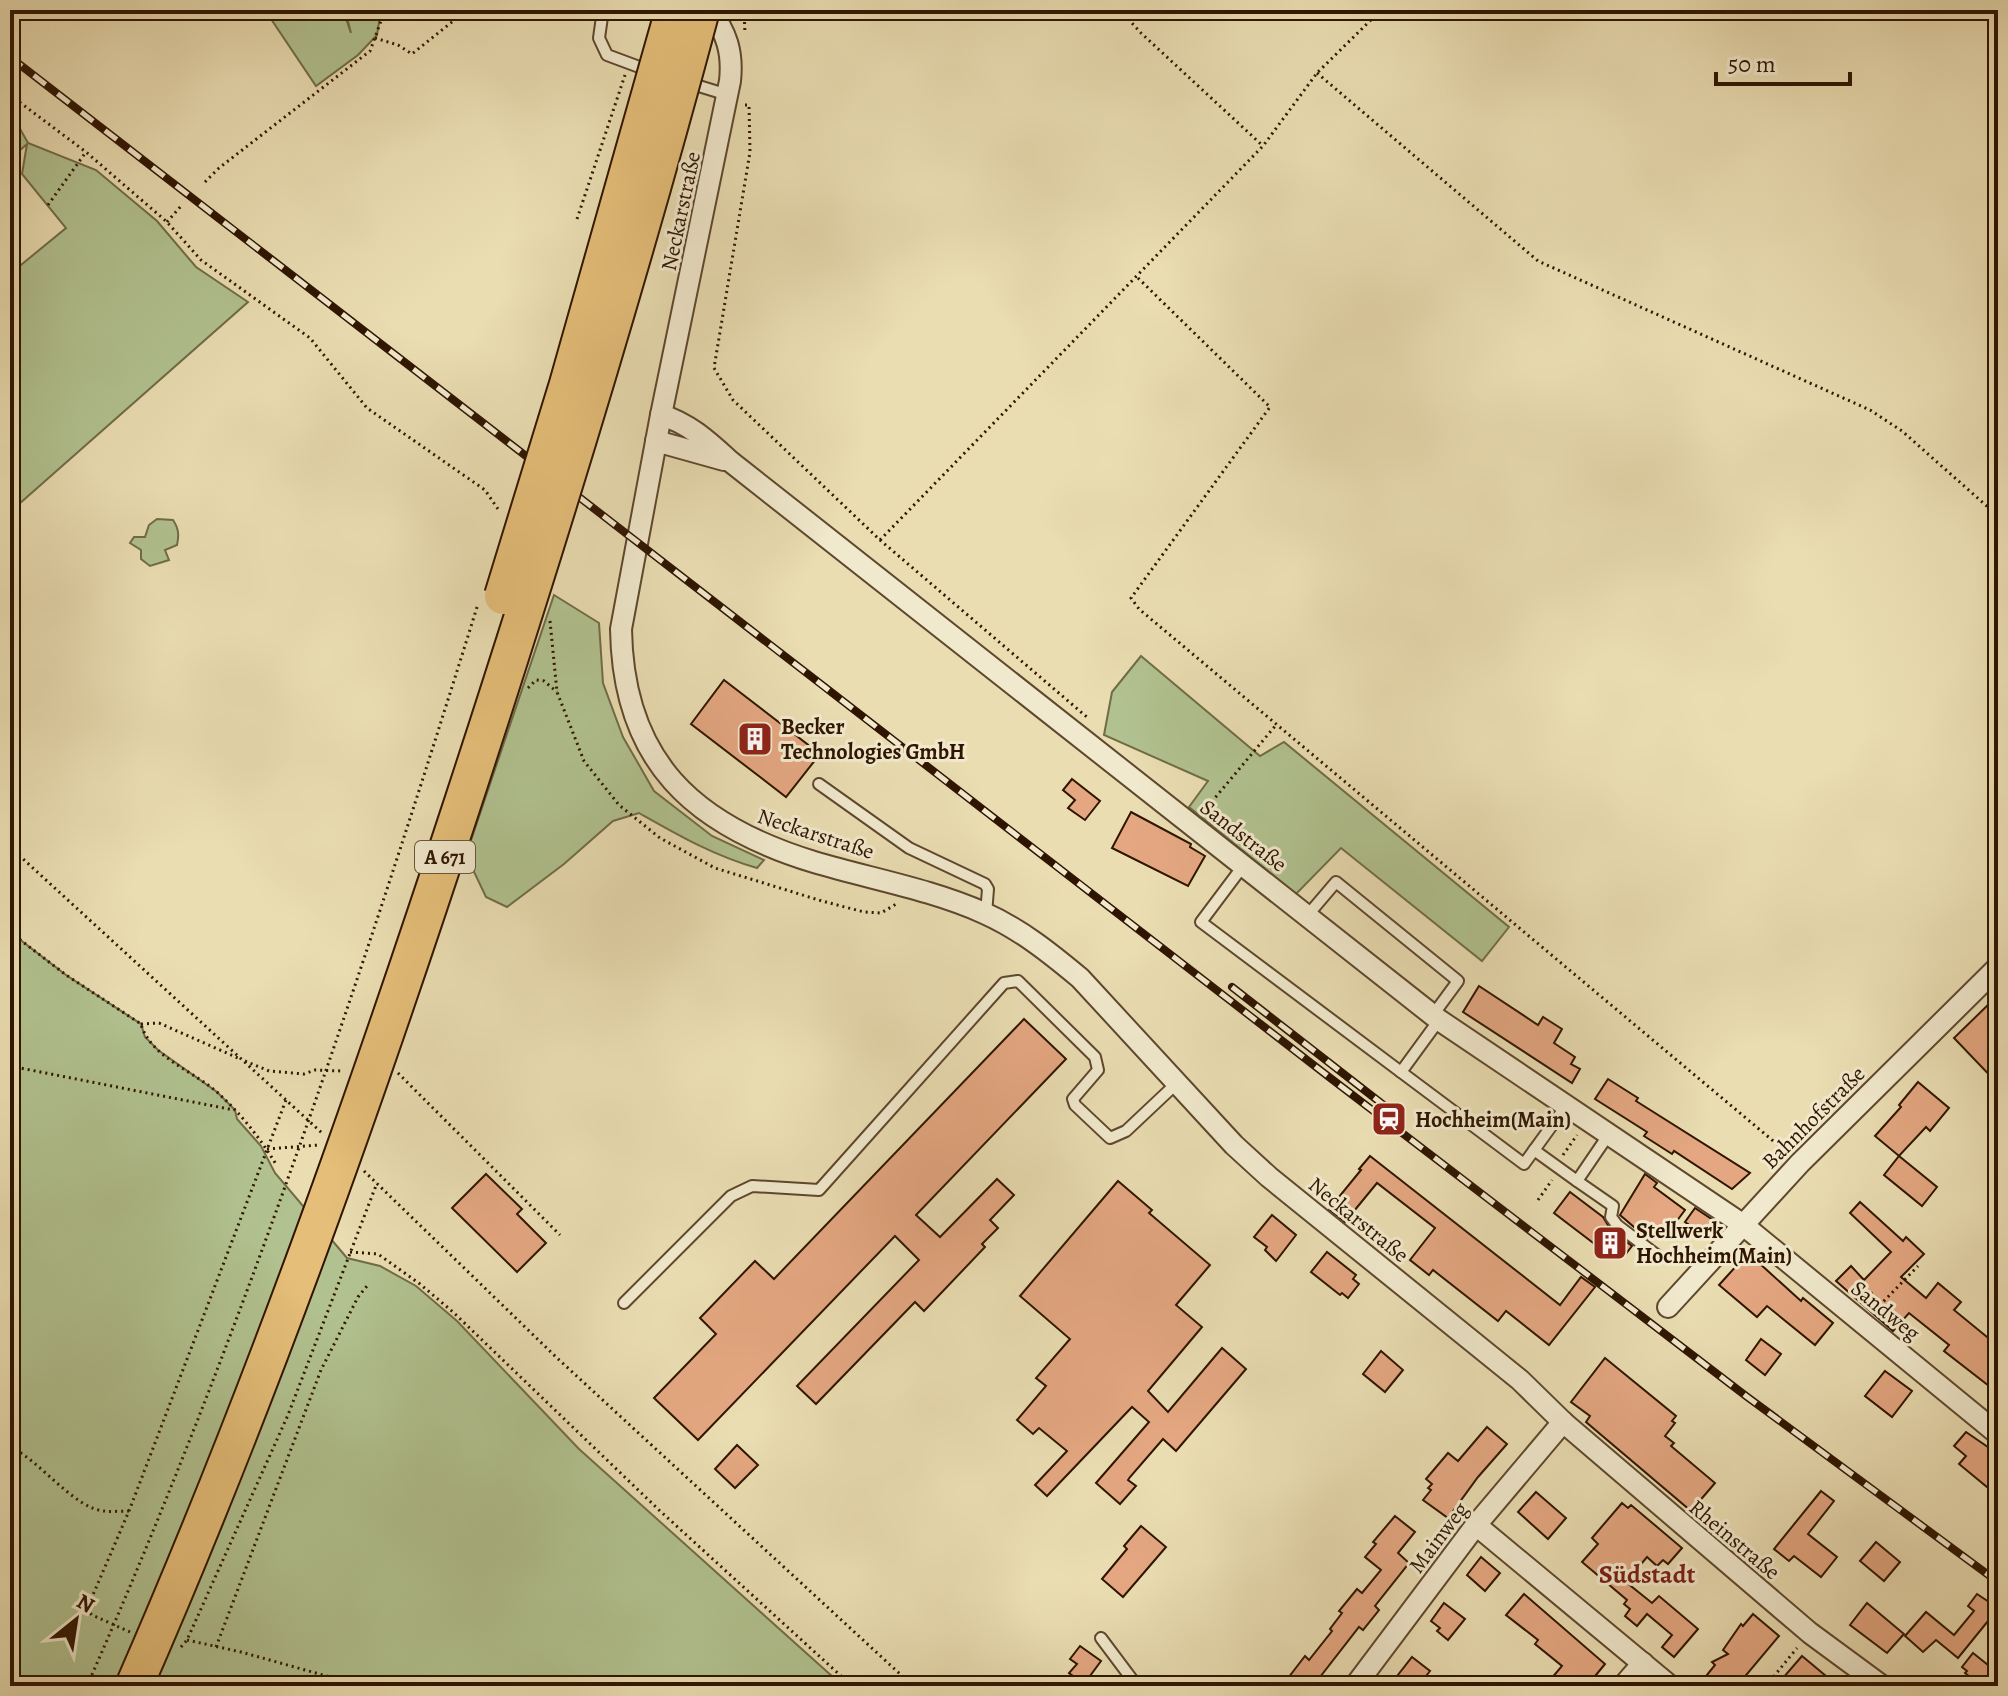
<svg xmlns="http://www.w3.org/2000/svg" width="2008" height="1696" viewBox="0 0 2008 1696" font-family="Alegreya,serif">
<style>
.green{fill:#b1c290;stroke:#706c48;stroke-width:2}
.building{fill:#e4a781;stroke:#2f1501;stroke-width:2}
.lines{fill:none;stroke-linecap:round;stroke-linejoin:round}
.service-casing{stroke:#5e472d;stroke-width:14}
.minor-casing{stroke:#5e472d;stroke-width:24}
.path{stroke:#2f1501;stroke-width:3;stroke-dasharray:2 4;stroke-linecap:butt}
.service{stroke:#f1e9cd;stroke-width:10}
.minor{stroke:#f1e9cd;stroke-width:20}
.rail-casing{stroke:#2f1501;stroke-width:8}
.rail{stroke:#f1e9cd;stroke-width:5;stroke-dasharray:15;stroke-linecap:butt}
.motorway-bridge-casing{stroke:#2f1501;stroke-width:40;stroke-linecap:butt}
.path-bridge{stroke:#2f1501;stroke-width:3;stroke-dasharray:2 4;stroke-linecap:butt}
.motorway-bridge{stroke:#e5be79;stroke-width:36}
.labels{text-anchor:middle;stroke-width:6;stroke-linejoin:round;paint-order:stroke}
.shield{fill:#f1e9cd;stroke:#69553e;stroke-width:2}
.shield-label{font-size:20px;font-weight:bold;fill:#2f1501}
.street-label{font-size:22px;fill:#2f1501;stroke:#f1e9cd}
.poi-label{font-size:22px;font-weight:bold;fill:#2f1501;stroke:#f1e9cd;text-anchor:start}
.quarter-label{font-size:26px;font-weight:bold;fill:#7a1f14;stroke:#f1e9cd}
</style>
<rect width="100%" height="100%" fill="#eaddb2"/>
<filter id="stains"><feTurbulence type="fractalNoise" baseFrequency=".0025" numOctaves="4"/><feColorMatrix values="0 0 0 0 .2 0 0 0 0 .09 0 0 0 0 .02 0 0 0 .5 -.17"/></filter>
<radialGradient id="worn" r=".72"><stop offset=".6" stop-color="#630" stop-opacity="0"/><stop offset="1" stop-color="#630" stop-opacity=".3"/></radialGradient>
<g class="green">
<polygon points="265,10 343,10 351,33 345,10 381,10 377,35 358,55 316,86"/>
<polygon points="10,111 28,143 96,170 157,221 196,267 248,302 10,512 10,274 66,228 22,174 27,144 10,159"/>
<path d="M157,519L173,520C179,529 179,535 177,545L165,550L169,560L150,566L141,559V550L130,543L134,537H145L149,525Z"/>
<path d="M554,595L599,623L603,683L623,737L654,791L712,836L764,860L757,868C714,856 678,835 639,813L613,821L564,864L507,907L486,897L466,855Z"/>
<polygon points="1141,656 1260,756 1284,742 1509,927 1482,961 1341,848 1296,894 1189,807 1208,781 1104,735 1112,692"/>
<polygon points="10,932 66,975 141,1024 145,1037 158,1050 217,1092 235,1110 237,1119 261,1146 275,1173 347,1258 380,1266 416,1286 457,1321 579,1449 843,1686 10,1686"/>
</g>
<g class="building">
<polygon points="724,680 820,754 786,797 691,724"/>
<polygon points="1072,779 1100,801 1085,820 1068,808 1075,800 1063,790"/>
<polygon points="1131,812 1191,844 1190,847 1205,856 1188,886 1112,848"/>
<polygon points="1479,986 1538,1025 1543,1017 1562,1029 1554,1043 1575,1057 1571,1064 1580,1069 1572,1083 1463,1012"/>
<polygon points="1990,1003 1998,1011 1998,1084 1954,1038"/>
<polygon points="1024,1019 1066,1059 916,1215 940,1237 997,1179 1014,1195 990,1220 998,1228 982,1244 985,1247 924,1311 915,1302 816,1404 797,1386 919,1260 895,1236 698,1440 654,1398 716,1334 700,1318 755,1261 774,1279"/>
<polygon points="1608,1079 1638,1098 1636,1101 1750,1173 1732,1189 1674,1151 1672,1154 1644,1136 1647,1132 1595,1099"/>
<polygon points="1918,1082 1949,1108 1930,1131 1926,1127 1899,1156 1875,1136 1901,1107 1899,1105"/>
<polygon points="1370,1156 1560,1305 1581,1277 1595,1287 1549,1345 1506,1311 1498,1321 1433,1270 1429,1275 1410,1260 1435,1228 1377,1183 1345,1222 1329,1209 1361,1170 1359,1169"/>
<polygon points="1899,1156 1937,1187 1922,1206 1884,1175"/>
<polygon points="486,1174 522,1209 517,1214 546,1243 517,1272 452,1208"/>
<polygon points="1645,1174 1657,1183 1654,1187 1685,1210 1667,1234 1658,1226 1648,1239 1620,1215"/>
<polygon points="1118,1181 1152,1210 1149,1213 1210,1265 1176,1305 1202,1327 1148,1391 1168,1412 1222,1348 1246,1369 1176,1451 1163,1439 1130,1477 1128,1480 1136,1486 1120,1504 1096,1483 1149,1422 1132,1407 1047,1496 1035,1485 1067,1451 1039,1428 1033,1434 1017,1420 1046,1386 1036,1378 1070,1339 1020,1296"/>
<polygon points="1570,1192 1603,1217 1611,1230 1632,1246 1625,1255 1611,1253 1609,1255 1554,1213"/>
<polygon points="1860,1202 1903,1241 1906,1237 1924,1254 1901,1277 1926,1298 1938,1283 1961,1302 1954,1310 1998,1346 1998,1393 1944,1351 1949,1345 1909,1313 1893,1331 1836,1281 1851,1266 1864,1280 1891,1252 1850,1213"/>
<polygon points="1695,1208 1713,1220 1704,1235 1685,1222"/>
<polygon points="1272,1215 1296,1235 1276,1261 1265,1250 1267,1247 1254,1237"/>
<polygon points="1327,1252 1356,1275 1353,1279 1359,1284 1348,1298 1342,1293 1340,1295 1311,1272"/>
<polygon points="1748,1253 1801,1301 1803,1298 1833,1323 1815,1345 1767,1306 1757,1317 1719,1285"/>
<polygon points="1761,1339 1781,1354 1765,1375 1746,1360"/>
<polygon points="1381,1351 1403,1370 1385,1392 1363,1374"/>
<polygon points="1605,1358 1676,1416 1672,1421 1675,1423 1665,1436 1674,1443 1671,1446 1715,1483 1691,1511 1586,1422 1590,1416 1571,1402"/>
<polygon points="1885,1371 1912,1391 1892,1417 1865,1396"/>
<polygon points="1487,1427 1507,1444 1478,1477 1448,1518 1423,1500 1431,1490 1428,1488 1432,1484 1426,1479 1448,1453 1458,1461"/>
<polygon points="1966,1432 1998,1454 1998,1473 1987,1487 1959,1464 1966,1456 1954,1446"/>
<polygon points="737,1445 758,1465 735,1488 715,1469"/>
<polygon points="1821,1491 1834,1501 1808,1534 1837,1557 1821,1577 1794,1556 1789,1561 1774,1549"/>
<polygon points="1536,1492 1566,1518 1548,1539 1518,1512"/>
<polygon points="1622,1503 1628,1508 1631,1505 1682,1548 1668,1564 1663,1560 1657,1566 1647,1557 1626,1582 1652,1603 1659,1596 1698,1629 1674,1657 1662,1647 1672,1635 1647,1614 1637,1626 1625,1616 1630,1609 1624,1604 1627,1600 1582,1562 1598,1544 1592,1538"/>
<polygon points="1395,1516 1415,1532 1398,1553 1409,1563 1375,1606 1379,1610 1363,1630 1359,1627 1313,1686 1282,1686 1305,1656 1309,1660 1332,1631 1330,1629 1342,1613 1339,1611 1357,1589 1362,1593 1381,1570 1365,1557 1376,1544 1373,1542"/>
<polygon points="1141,1526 1166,1547 1123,1597 1102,1579 1127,1549 1124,1546"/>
<polygon points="1876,1542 1900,1562 1884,1581 1860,1561"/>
<polygon points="1481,1557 1500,1573 1485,1591 1467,1575"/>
<polygon points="1524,1594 1605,1664 1587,1686 1545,1686 1562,1666 1535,1644 1538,1640 1506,1615"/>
<polygon points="1977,1594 1998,1608 1998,1629 1988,1621 1958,1658 1936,1640 1923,1652 1905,1636 1926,1612 1954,1635 1974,1611 1968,1606"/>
<polygon points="1444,1603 1465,1619 1448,1640 1437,1631 1440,1628 1431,1621"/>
<polygon points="1867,1603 1904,1634 1887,1653 1850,1625"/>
<polygon points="1753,1614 1779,1636 1737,1686 1698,1686 1715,1665 1712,1662 1728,1654 1723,1650 1741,1624 1743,1626"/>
<polygon points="1080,1646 1101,1661 1084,1684 1069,1673 1077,1664 1070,1659"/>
<polygon points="1973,1653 1998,1673 1998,1678 1991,1686 1981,1686 1965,1673 1967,1671 1962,1667"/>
<polygon points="1802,1656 1838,1686 1776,1686"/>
<polygon points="1412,1657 1430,1671 1418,1686 1402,1686 1394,1680"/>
</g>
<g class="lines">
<defs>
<g id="service">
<polyline points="603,10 599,38 607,55 650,71"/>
<polyline points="689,83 728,95"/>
<polyline points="819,784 909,848 985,884 988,889 986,914"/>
<polyline points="1243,866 1201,922 1401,1072"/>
<polyline points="1307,916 1336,882 1458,981 1433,1015"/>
<polyline points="1439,1020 1401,1072 1524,1164 1566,1106"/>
<polyline points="1534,1150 1577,1181 1609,1134"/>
<polyline points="1577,1181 1613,1206 1611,1217 1617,1225 1658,1256"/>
<polyline points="624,1303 731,1196 752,1186 819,1190 1004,983 1018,981 1095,1057 1098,1070 1073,1099 1075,1105 1110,1138 1126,1131 1178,1082"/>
<polyline points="1101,1638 1137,1686"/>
</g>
<g id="minor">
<path d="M709,10C727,32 733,53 730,81L661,415L621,629C623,761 693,825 814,862C871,879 930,889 984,913C1020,929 1050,953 1080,978L1234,1145L1269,1177L1520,1380L1563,1422L1810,1633L1882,1686"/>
<path d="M661,415C689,423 710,443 731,462L1439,1020L1742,1224L1998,1434"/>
<polyline points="656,441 724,460"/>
<polyline points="1668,1307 1800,1163 1998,967"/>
<polyline points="1476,1525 1670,1686"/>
<polyline points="1355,1686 1476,1525 1563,1422"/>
<polyline points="1623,1686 1643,1663"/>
</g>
</defs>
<use href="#service" class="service-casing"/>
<use href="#minor" class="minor-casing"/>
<g class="path">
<polyline points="744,10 745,34"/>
<polyline points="1120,10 1141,33 1263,146"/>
<polyline points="375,38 398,45 412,54 467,10"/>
<polyline points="1317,73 1538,261 1870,410 1902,431 1998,516"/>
<polyline points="10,95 86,152 167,222 201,260 310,338 367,408 485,490 500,512"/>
<polyline points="745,105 749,105 750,152 714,368 733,400 880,540 1088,718"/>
<polyline points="205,182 219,168 370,51 385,10"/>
<polyline points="48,205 86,152"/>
<polyline points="577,219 625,75"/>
<polyline points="167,222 181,206"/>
<polyline points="1138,278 1270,407 1131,598 1139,609 1784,1150"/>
<polyline points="880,540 1263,146 1317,73 1381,10"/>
<polyline points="550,621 557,692 584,761 619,805 660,838 715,868 822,901 864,912 881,913 898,903"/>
<polyline points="528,688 536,680 544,681 557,692"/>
<polyline points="1204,811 1276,725"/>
<polyline points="10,847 322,1133"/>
<path d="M10,932L66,975L141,1024C150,1057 194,1071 218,1093C241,1114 261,1139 277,1166"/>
<polyline points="141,1024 159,1023 238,1058"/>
<polyline points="245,1061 269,1071 304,1074 315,1070 342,1071"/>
<polyline points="10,1066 234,1110"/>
<polyline points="398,1073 560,1235"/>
<polyline points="267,1149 319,1145"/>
<polyline points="1563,1155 1577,1135"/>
<polyline points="364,1171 556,1357 913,1686"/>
<polyline points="1538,1200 1552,1180"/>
<polyline points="350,1252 378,1254 420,1284 453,1312 659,1510 852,1686"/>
<polyline points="1862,1300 1870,1292 1882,1303 1918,1266"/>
<path d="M10,1447C40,1460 73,1508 104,1511C112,1512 121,1511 129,1511"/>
<polyline points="130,1632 92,1615 87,1610 89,1604 129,1511 286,1100"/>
<polyline points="187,1640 241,1652 362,1686"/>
<polyline points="181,1647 187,1640 288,1415 377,1183"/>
<polyline points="216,1647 321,1370 358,1297 367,1286"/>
<polyline points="1766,1686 1797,1648"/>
</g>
<use href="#service" class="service"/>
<use href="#minor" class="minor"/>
<defs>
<g id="rail">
<polyline points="10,57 1329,1077 1746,1396 1998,1582"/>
<polyline points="1232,987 1390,1110"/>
</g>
</defs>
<use href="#rail" class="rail-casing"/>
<use href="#rail" class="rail"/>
<defs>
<g id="motorway-bridge">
<polyline points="503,596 568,384 674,10"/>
<path d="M134,1686C260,1398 365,1101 463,802C549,540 630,276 701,10"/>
</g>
</defs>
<use href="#motorway-bridge" class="motorway-bridge-casing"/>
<path class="path-bridge" d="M87,1686C242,1335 364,970 478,604"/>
<use href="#motorway-bridge" class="motorway-bridge"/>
</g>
<defs>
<symbol id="building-square" viewBox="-11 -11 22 22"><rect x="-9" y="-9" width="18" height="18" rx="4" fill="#8f2418" stroke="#f1e9cd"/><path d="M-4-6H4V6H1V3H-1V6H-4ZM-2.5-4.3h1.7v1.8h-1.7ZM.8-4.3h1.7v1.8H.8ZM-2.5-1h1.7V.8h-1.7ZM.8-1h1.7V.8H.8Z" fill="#fff"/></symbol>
<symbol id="station-square" viewBox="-11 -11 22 22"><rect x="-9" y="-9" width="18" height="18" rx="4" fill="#8f2418" stroke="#f1e9cd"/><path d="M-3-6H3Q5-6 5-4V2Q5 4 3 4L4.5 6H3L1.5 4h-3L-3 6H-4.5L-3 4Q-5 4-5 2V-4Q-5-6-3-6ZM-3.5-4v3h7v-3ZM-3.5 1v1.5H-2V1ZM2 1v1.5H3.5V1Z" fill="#fff"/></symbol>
</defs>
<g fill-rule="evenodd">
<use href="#building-square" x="735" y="719" width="40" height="40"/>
<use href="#station-square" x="1369" y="1099" width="40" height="40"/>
<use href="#building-square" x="1590" y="1223" width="40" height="40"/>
</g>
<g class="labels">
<rect class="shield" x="415" y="841" width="60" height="32" rx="6"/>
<g class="shield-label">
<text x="445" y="864">A 671</text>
</g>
<g class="street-label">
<text transform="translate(680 211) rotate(-78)" y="8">Neckarstraße</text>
<text transform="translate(816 833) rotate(18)" y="8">Neckarstraße</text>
<text transform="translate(1244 835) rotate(38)" y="8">Sandstraße</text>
<text transform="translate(1813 1117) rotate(-45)" y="8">Bahnhofstraße</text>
<text transform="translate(1359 1219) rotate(39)" y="8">Neckarstraße</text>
<text transform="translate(1886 1310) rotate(39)" y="8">Sandweg</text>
<text transform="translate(1438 1537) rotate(-53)" y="8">Mainweg</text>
<text transform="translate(1735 1539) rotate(40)" y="8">Rheinstraße</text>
</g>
<g class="poi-label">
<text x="781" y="734">Becker<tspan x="781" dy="25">Technologies GmbH</tspan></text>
<text x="1415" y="1127">Hochheim(Main)</text>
<text x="1636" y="1238">Stellwerk<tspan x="1636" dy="25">Hochheim(Main)</tspan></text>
</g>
<g class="quarter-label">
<text x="1647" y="1583">Südstadt</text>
</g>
</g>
<rect width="2008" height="1696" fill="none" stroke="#eaddb2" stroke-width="40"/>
<rect x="12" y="12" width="1984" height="1672" fill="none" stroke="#2f1501" stroke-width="4"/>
<rect x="20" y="20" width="1968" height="1656" fill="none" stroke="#2f1501" stroke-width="2"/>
<g transform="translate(76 1620) rotate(30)" stroke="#f1e9cd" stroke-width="6" paint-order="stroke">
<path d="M0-6L14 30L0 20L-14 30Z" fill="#2f1501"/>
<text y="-12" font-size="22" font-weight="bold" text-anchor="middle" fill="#2f1501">N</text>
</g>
<path d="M1716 72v12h134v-12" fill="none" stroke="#2f1501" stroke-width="4"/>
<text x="1728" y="72" font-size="24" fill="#2f1501" stroke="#f1e9cd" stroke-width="6" paint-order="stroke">50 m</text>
<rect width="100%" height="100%" filter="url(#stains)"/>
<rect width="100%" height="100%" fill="url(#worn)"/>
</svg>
